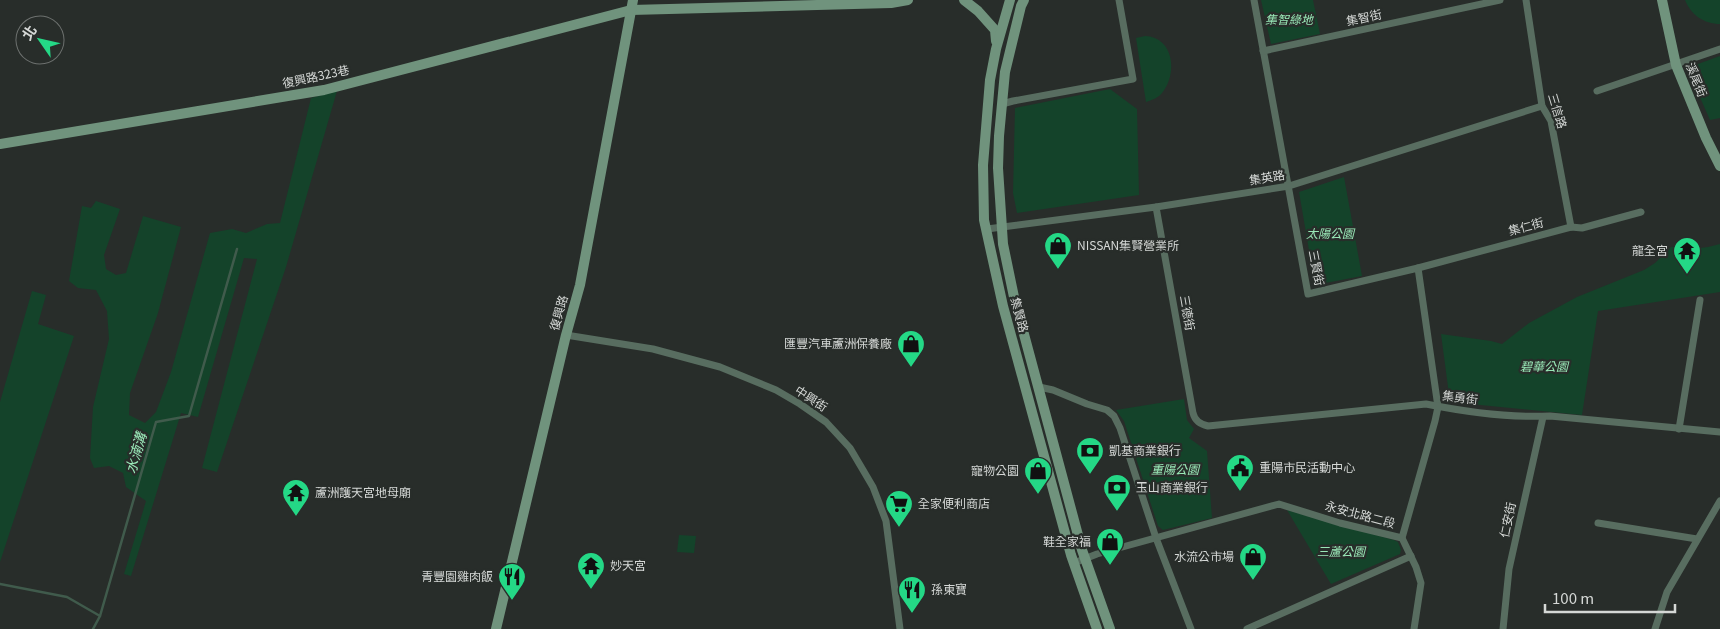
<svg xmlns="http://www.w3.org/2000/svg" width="1720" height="629" viewBox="0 0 1720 629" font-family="Georgia,'Noto Sans TC',serif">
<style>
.green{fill:#14432a}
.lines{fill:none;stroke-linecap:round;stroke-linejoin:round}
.stream{stroke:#405b4c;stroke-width:2.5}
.street{stroke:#586d60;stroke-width:7}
.secondary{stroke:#70937d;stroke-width:10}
.labels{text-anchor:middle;stroke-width:4.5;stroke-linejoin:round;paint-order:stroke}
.street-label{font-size:12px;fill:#d5d8d6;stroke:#282d2a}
.park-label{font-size:12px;font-style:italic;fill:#99e8b7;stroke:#282d2a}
.poi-label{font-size:12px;fill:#d5d8d6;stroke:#282d2a;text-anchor:start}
.water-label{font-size:14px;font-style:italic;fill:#9cecbb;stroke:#282d2a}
</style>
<rect width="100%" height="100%" fill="#282d2a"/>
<g class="green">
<polygon points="1261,0 1313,0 1320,34 1271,44"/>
<path d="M1685,0H1720V24C1704,24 1691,15 1685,0Z"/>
<path d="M1145,36C1174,37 1178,74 1162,93C1158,98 1152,100 1146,102L1136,38Z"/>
<polygon points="1720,56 1720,118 1710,120 1687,68"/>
<polygon points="1110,89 1137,109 1139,195 1017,213 1013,193 1015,108"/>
<polygon points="337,91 286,267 217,472 202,468 257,259 244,258 198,417 181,413 131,576 124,574 146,501 126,487 123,473 109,466 94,468 90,458 93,407 109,339 107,311 96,290 78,288 69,281 82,206 91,208 96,201 120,209 104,255 106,269 116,275 126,273 143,216 181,227 158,313 130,393 129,415 145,423 156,412 171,372 210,233 232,229 246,233 267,224 280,223 311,98"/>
<polygon points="1344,177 1362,276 1315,285 1299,192"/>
<polygon points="1720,244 1720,292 1598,311 1582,415 1450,402 1441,334 1491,341 1502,344 1529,323 1577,297 1644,270 1655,263 1671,247 1679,246 1693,249 1708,247"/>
<polygon points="32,291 46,295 38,324 74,336 0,562 0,402"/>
<polygon points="1184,399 1187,420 1194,429 1189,438 1207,451 1212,518 1163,530 1158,526 1124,421 1116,410"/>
<polygon points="1287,510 1394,540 1398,542 1401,550 1400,554 1331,584"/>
<polygon points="679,535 696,536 694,553 677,552"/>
</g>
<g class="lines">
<g class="stream">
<polyline points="0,584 67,597 100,616"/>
<polyline points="93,629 100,616 156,422 189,416 237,249"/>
</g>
<g class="street">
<polyline points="1254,0 1308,294 1418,268 1438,407 1435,421 1402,538"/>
<polyline points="1526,0 1542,106 1551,121 1571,227"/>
<polyline points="1263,51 1500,0"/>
<polyline points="1597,91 1720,49"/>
<polyline points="1002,104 1013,101 1133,79 1119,0"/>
<path d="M1156,207L1193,413C1195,421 1200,424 1208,426L1426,404C1466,412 1509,418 1550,416L1720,432"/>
<polyline points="987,229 1156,207 1289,186 1542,106"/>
<polyline points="1418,268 1571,227 1582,228 1641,212"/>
<polyline points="566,335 653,349 720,367 776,390 800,404 826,422 850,448 863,470 873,487 886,521 900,629"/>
<polyline points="1039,387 1053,390 1087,404 1107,410 1114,416 1120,428 1156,538 1191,629"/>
<polyline points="1679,429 1700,300"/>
<polyline points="1598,523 1697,539"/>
<polyline points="1074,563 1097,554 1279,504 1340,523 1402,538 1416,567 1421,583 1414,629"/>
<polyline points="1247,629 1411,556"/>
<polyline points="1503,629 1509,569 1543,417"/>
<polyline points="1655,629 1667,592 1720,501"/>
</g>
<g class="secondary">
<polyline points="964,0 978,11 995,30 996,41"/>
<polyline points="1010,0 996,49 990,80 983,165 984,220 1003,306 1071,555 1097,629"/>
<polyline points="1024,0 1021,6 1005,72 999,136 998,168 1003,244 1014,297 1082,550 1110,629"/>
<polyline points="1662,0 1676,65 1706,138 1720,166"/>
<polyline points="0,144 324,90 631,10 891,3 908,0"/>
<polyline points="496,629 566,335 580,285 633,0"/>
</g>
</g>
<defs>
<symbol id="shop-pin" viewBox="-11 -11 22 30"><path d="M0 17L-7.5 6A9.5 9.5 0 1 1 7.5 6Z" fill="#24d886" stroke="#282d2a"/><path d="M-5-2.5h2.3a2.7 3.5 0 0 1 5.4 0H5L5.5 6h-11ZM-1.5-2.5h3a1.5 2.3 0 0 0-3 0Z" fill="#111"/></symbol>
<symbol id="temple-pin" viewBox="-11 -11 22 30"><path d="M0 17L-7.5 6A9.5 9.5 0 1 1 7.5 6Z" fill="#24d886" stroke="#282d2a"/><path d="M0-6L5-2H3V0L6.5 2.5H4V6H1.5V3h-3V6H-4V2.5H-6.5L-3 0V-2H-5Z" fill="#111"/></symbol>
<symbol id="bank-pin" viewBox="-11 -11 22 30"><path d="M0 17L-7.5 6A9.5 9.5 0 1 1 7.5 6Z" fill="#24d886" stroke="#282d2a"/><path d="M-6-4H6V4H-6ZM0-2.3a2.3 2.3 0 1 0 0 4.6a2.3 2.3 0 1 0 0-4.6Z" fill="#111"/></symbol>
<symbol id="civic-pin" viewBox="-11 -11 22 30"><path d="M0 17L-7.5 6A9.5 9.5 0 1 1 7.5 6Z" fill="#24d886" stroke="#282d2a"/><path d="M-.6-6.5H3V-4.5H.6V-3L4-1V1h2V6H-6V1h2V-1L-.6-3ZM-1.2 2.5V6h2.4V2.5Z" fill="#111"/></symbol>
<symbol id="supermarket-pin" viewBox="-11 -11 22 30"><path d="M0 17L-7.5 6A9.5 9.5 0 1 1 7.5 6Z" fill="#24d886" stroke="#282d2a"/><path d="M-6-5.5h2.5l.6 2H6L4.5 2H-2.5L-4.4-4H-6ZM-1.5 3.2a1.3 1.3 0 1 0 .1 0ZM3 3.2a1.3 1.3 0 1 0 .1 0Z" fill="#111"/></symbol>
<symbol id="restaurant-pin" viewBox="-11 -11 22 30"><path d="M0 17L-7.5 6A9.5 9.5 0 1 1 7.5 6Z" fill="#24d886" stroke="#282d2a"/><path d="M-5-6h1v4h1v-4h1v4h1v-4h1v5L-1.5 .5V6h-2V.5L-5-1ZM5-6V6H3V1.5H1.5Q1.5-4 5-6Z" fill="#111"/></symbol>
</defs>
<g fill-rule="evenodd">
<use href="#shop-pin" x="1042" y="230" width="32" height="43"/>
<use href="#temple-pin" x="1671" y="235" width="32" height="43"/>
<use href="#shop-pin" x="895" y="328" width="32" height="43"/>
<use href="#bank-pin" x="1074" y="435" width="32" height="43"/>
<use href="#civic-pin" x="1224" y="452" width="32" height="43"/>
<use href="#shop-pin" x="1022" y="455" width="32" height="43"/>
<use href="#bank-pin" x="1101" y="472" width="32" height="43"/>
<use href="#temple-pin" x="280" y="477" width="32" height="43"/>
<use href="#supermarket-pin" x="883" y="488" width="32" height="43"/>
<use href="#shop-pin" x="1094" y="526" width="32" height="43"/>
<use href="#shop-pin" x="1237" y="541" width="32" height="43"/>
<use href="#temple-pin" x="575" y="550" width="32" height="43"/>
<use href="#restaurant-pin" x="496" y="561" width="32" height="43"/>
<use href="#restaurant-pin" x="896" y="574" width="32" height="43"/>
</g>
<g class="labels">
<g class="street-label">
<text transform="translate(1364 18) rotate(-12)" y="4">集智街</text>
<text transform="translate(316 77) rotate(-12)" y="4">復興路323巷</text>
<text transform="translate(1696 80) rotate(68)" y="4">溪尾街</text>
<text transform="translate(1557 111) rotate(73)" y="4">三信路</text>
<text transform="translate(1267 178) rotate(-10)" y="4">集英路</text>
<text transform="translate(1526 227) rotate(-15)" y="4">集仁街</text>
<text transform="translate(1316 268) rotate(79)" y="4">三賢街</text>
<text transform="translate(559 313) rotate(-74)" y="4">復興路</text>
<text transform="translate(1187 313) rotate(80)" y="4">三德街</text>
<text transform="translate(1019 315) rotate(75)" y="4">集賢路</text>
<text transform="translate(1460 398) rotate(7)" y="4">集勇街</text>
<text transform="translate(811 399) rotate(33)" y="4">中興街</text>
<text transform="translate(1360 515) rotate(15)" y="4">永安北路二段</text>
<text transform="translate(1508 520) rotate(-78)" y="4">仁安街</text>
</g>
<g class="park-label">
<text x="1289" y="24">集智綠地</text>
<text x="1330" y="238">太陽公園</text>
<text x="1544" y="371">碧華公園</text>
<text x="1175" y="474">重陽公園</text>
<text x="1341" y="556">三蘆公園</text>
</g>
<g class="poi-label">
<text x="1077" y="250">NISSAN集賢營業所</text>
<text x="1668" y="255" text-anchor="end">龍全宮</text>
<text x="892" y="348" text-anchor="end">匯豐汽車蘆洲保養廠</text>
<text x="1109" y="455">凱基商業銀行</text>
<text x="1259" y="472">重陽市民活動中心</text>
<text x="1019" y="475" text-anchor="end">寵物公園</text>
<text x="1136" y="492">玉山商業銀行</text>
<text x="315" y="497">蘆洲護天宮地母廟</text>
<text x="918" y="508">全家便利商店</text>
<text x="1091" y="546" text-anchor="end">鞋全家福</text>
<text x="1234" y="561" text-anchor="end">水流公市場</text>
<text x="610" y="570">妙天宮</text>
<text x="493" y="581" text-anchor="end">青豐園雞肉飯</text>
<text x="931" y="594">孫東寶</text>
</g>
<g class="water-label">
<text transform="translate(136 453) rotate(-74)" y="5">水湳溝</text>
</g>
</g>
<g transform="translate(40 40) rotate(304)"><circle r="24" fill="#282d2a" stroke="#6d716f"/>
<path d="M0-4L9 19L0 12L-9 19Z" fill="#24d886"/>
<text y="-8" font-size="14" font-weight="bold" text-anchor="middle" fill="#d5d8d6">北</text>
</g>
<path d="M1545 604v8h130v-8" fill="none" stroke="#d5d8d6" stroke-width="2.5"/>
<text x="1552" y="604" font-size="15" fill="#d5d8d6" stroke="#282d2a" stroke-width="4" paint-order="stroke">100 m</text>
</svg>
